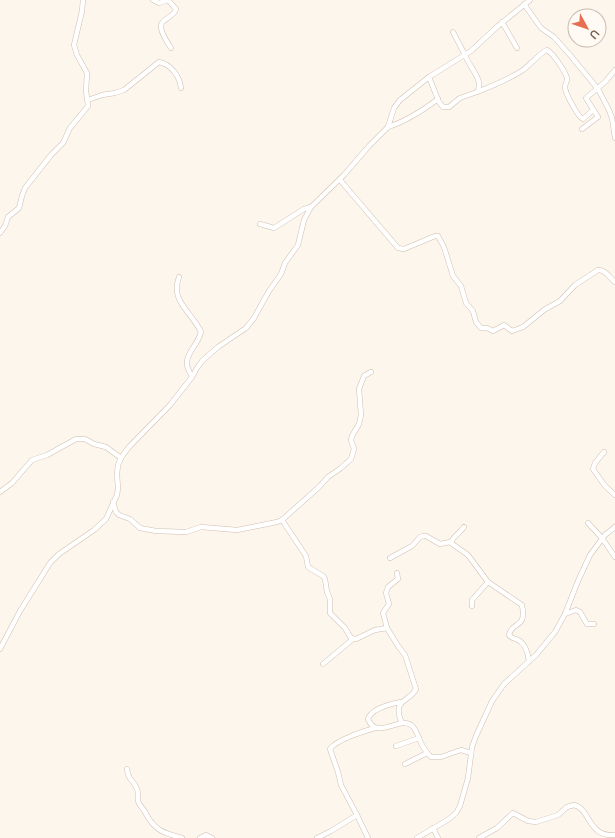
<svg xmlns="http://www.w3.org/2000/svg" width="615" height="838" viewBox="0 0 615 838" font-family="'Varela Round',sans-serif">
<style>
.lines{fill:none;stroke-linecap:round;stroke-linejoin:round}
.minor-casing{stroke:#d1beb0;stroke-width:5.5}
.minor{stroke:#fff;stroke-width:4.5}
</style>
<rect width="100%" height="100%" fill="#fdf6ec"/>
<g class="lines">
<defs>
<g id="minor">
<path d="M153,0L159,3L168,0L176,9C174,18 159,19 161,28C162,34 167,42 171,48"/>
<polyline points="524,4 541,28 554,37 570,55 598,89 609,110 612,118 615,138"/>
<polyline points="502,22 517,48"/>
<polyline points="453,32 465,55"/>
<path d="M429,77L439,102L443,107H449L460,98L477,92C485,81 469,67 465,55"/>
<path d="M477,92C492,86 508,80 523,70C530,65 541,52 547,50C553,53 565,71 567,78C568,81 565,83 565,87C565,93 578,117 583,119L593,110"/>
<path d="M88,100L102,95L115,93L124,90L159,62C171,64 180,77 181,88"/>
<path d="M388,127C407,121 422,111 438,99"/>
<polyline points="582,129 598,117 586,98 605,82 615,70"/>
<path d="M340,180L398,248L404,249L435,236H438L444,247L453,276L461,286L466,303L473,311L476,322L481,328H487L493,331L504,325L512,331L523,327L544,310L560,301L575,285L598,270C605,269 610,278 615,282"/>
<polyline points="260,224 274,228 304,209 311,207"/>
<polyline points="0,233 5,226 8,217 19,208 22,196 25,188 51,155 63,143 70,128 88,106 86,91 87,73 77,55 74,45 82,11 83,0"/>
<path d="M179,277C178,281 176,286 177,290C177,304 195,318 201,332C197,349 178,357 192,376"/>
<polyline points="604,452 595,463 593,469 605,486 615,495"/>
<polyline points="0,492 12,483 32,460 47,455 76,439 85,439 94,444 106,447 121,458"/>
<path d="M113,502L116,512L119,515L130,519L140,528L156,531L186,532L201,527L237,530L277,522L282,520L306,556L308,567L323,576L325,579L327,592L330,599V613L345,628L351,638L356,639L375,630L387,628L398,646L405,655L416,689C410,702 391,699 402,723C413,722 415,729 419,738C421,744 426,752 431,757H441L461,750L471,753"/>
<polyline points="282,520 319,487 328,477 341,468 351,459 354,449 351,440 352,436 359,424 361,415 359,389 364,376 371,372"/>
<polyline points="588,523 602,538 615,557"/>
<path d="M464,527C460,533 452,537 451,543L468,555L488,582L522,605C527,630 512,620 509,635C512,639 514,638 518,640C525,643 528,654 529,661"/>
<polyline points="390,558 412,546 420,537 423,536 426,536 440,544 450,542"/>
<polyline points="472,606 472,600 488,582"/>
<polyline points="565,614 576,610 580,612 587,624 594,624"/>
<polyline points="387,628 383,613 389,604 386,593 388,587 398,579 397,573"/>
<polyline points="0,649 20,611 50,563 59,554 94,530 106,519 117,495 118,488 117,474 118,465 121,458 128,448 170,405 192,377 197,368 202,361 218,347 246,328 254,318 269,291 281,274 285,263 298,245 304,220 311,207 344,175 369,146 388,127 394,108 400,100 429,77 471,51 498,26 530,0"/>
<polyline points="323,664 353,639"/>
<path d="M401,702C390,704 372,708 368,719C374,735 389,726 402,723"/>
<polyline points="396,746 419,738"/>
<polyline points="405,764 427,753"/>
<path d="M127,769C128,781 134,780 137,789C139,792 137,797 138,801C139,805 143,808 145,812C154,830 163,833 182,838"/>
<path d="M357,815L341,785L338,772L330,749C336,740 364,731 375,728"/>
<polyline points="433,828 438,838"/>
<polyline points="200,838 206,835 212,838"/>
<polyline points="317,838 331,831 357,815 368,838"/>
<polyline points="417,838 449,819 456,813 460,806 468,778 472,747 476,736 492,701 504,684 536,655 555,632 565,614 578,581 590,555 605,535 615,527"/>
<path d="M479,838L497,828L513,813L528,821L536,822L558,815L567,807L574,805C591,809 587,837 615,835"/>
</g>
</defs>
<use href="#minor" class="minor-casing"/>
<use href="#minor" class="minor"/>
</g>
<g transform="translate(587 28) rotate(130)"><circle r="19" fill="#fffaf3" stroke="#cabbb1"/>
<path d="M0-3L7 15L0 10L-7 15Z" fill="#e76f51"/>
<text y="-6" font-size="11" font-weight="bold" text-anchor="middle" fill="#7a5c4d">U</text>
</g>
</svg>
